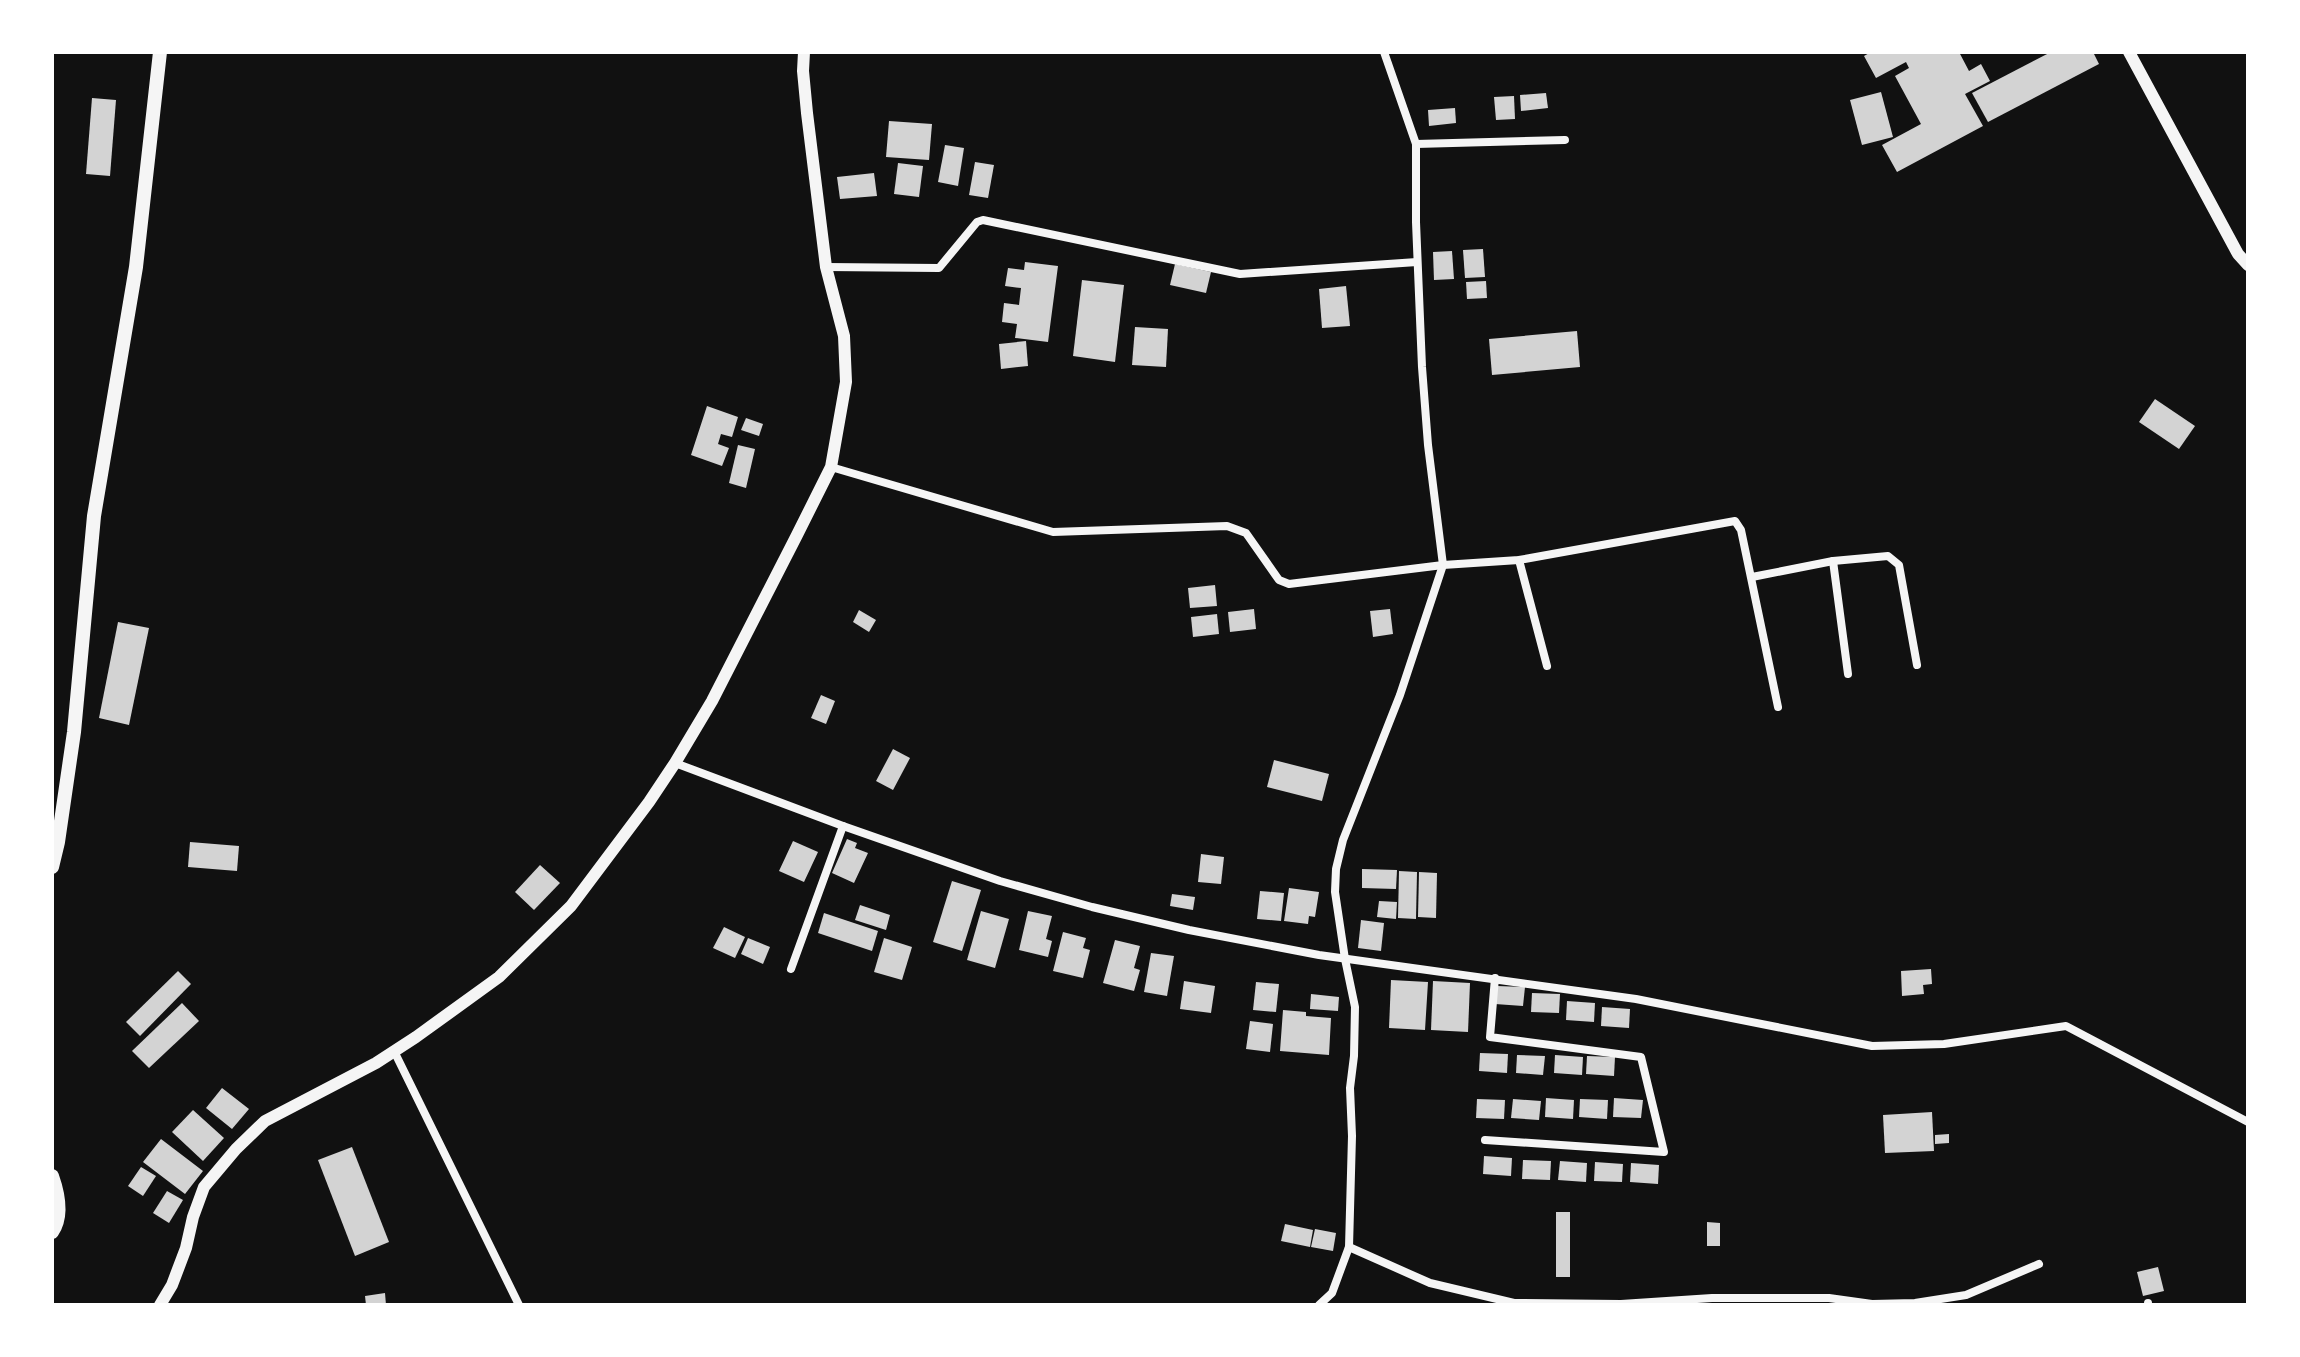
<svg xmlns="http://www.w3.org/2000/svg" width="2300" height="1357" viewBox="0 0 2300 1357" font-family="Literata,serif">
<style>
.building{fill:#d3d3d3}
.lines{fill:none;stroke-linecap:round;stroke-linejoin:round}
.minor{stroke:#f5f5f5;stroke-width:8}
.tertiary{stroke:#f5f5f5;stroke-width:12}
.secondary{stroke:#f5f5f5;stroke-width:14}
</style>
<rect width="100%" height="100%" fill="#111"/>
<g class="building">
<polygon points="1871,52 1959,52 1969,71 1981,64 1990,81 1965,94 1983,126 1897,172 1882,145 1921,124 1895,76 1909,68 1906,62 1876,78 1864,56"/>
<polygon points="2051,52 2093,52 2099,64 1988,122 1972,93"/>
<polygon points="1881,92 1893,137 1862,145 1850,100"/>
<polygon points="1546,93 1548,108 1521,111 1520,95"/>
<polygon points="1514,96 1515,119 1496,120 1494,97"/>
<polygon points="92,98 116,100 110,176 86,174"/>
<polygon points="1455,108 1456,123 1429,126 1428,110"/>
<polygon points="889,121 932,124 929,160 886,157"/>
<polygon points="945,145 964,148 958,186 938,182"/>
<polygon points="975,162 994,165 988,198 969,195"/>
<polygon points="898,163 923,166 919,197 894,194"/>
<polygon points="874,173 877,196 840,199 837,177"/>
<polygon points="1483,249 1485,277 1465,278 1463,250"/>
<polygon points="1452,251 1454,279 1434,280 1433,252"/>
<polygon points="1025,262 1058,266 1048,342 1015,338 1017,324 1002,322 1004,303 1019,305 1021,288 1005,286 1008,268 1024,270"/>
<polygon points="1175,264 1211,272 1206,293 1170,285"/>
<polygon points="1082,280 1124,285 1115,362 1073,356"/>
<polygon points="1486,281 1487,298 1467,299 1466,282"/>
<polygon points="1346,286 1350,326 1322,328 1319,289"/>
<polygon points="1135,327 1168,329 1166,367 1132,365"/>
<polygon points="1577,331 1580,367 1492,375 1489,339"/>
<polygon points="1026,341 1028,366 1001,369 999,344"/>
<polygon points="2155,399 2195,426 2179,449 2139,422"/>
<polygon points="707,406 738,417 732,437 721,434 718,444 729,448 722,466 691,455"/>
<polygon points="746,418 763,424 759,436 741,430"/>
<polygon points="738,445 755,449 746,488 729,483"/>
<polygon points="1215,585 1217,606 1190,608 1188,588"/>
<polygon points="1254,609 1256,629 1230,632 1228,612"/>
<polygon points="1390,609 1393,634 1373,637 1370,611"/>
<polygon points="859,610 876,620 869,632 853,622"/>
<polygon points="1217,614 1219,634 1193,637 1191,617"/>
<polygon points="118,622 149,628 129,725 99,718"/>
<polygon points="821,695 835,701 826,724 811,718"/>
<polygon points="893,749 910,758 893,790 876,781"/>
<polygon points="1274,760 1329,774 1322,801 1267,787"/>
<polygon points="847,839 857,843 855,848 868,853 854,883 832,873"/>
<polygon points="793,841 818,852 804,882 779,871"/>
<polygon points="190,842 239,846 237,871 188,867"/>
<polygon points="1201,854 1224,857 1221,884 1198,882"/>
<polygon points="540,865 560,883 534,910 515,892"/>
<polygon points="1362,869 1397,870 1396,889 1362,888"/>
<polygon points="1399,871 1417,872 1416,919 1398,918"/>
<polygon points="1419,872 1437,873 1436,918 1418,917"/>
<polygon points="952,881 981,890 962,951 933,942"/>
<polygon points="1289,888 1319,892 1315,917 1309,916 1308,924 1284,921"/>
<polygon points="1260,891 1284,893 1281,921 1257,919"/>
<polygon points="1172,894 1195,897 1193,910 1170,906"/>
<polygon points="1379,901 1397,902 1396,919 1377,917"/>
<polygon points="860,905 890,915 886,930 855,920"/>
<polygon points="981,911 1009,919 995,968 967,960"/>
<polygon points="1028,911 1052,916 1046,939 1052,941 1048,957 1019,950"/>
<polygon points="824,913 878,931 872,951 818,933"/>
<polygon points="1361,920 1384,923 1381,951 1358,948"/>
<polygon points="724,927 745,937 735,958 713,948"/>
<polygon points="1063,932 1086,938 1083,948 1090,950 1083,978 1053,971"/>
<polygon points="748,938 770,947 763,964 741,954"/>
<polygon points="884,938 912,947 902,980 874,972"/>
<polygon points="1115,940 1140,946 1134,968 1140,970 1134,991 1103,983"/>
<polygon points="1151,953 1174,956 1167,996 1144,992"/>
<polygon points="1931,969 1932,984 1923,985 1924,994 1902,996 1901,971"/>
<polygon points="178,971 191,984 140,1036 126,1022"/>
<polygon points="1391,980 1428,982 1425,1030 1389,1028"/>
<polygon points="1184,981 1215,986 1211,1013 1180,1009"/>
<polygon points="1433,981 1470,983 1468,1032 1431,1030"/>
<polygon points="1256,982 1279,984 1276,1012 1253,1010"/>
<polygon points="1497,986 1525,987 1523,1006 1495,1004"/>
<polygon points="1532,993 1560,994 1559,1013 1531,1012"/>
<polygon points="1311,994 1339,997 1338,1011 1310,1009"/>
<polygon points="1567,1001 1595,1003 1594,1022 1566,1020"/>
<polygon points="182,1003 199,1021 149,1068 132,1051"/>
<polygon points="1602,1007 1630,1009 1629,1028 1601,1026"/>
<polygon points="1283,1010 1306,1012 1306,1016 1331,1018 1329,1055 1280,1051"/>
<polygon points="1250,1021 1273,1024 1270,1052 1246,1049"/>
<polygon points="1480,1053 1508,1054 1507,1073 1479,1071"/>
<polygon points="1517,1055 1545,1056 1543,1075 1516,1073"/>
<polygon points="1555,1055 1583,1057 1582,1075 1554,1073"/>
<polygon points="1587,1056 1615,1057 1614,1076 1586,1074"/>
<polygon points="222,1088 249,1109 232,1129 206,1108"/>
<polygon points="1546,1098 1574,1100 1573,1119 1545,1117"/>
<polygon points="1614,1098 1643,1100 1641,1118 1613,1117"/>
<polygon points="1477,1099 1505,1100 1504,1119 1476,1118"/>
<polygon points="1513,1099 1541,1101 1539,1120 1511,1118"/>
<polygon points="1580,1099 1608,1100 1607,1119 1579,1117"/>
<polygon points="193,1110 224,1138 203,1161 172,1132"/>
<polygon points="1932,1112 1934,1151 1885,1153 1883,1115"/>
<polygon points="1949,1134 1949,1143 1935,1144 1935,1135"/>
<polygon points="161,1139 203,1171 185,1194 143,1162"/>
<polygon points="352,1147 389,1242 355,1256 318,1160"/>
<polygon points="1484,1156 1512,1158 1511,1176 1483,1174"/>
<polygon points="1523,1160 1551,1161 1550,1180 1522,1179"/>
<polygon points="1560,1161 1587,1163 1586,1182 1558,1180"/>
<polygon points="1595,1162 1623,1164 1622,1182 1594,1181"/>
<polygon points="1631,1163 1659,1165 1658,1184 1630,1182"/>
<polygon points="141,1167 156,1176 143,1196 128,1186"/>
<polygon points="167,1191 183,1200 169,1223 153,1213"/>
<rect x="1556" y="1212" width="14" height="65"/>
<polygon points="1707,1222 1720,1223 1720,1246 1707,1246"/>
<polygon points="1285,1224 1313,1230 1310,1247 1281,1241"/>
<polygon points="1315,1229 1336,1233 1333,1251 1311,1247"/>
<polygon points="2158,1267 2164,1291 2143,1296 2137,1272"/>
<polygon points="385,1293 386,1305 366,1305 365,1296"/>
</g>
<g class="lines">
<g class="minor">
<polyline points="1416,144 1565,140"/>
<polyline points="826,267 939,268 977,222 983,220 1240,274 1417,262"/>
<polyline points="831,467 1053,532 1227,526 1246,533 1279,580 1289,584 1443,565 1519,560 1735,521 1741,530 1778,707"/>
<polyline points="1519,560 1547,666"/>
<polyline points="1833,561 1848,674"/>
<polyline points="1752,577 1833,561 1888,556 1899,565 1917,665"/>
<polyline points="675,763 843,826 1000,881 1092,907 1189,930 1319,955 1636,999 1872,1046 1944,1044 2066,1026 2248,1122"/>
<polyline points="791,969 843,826"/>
<polyline points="394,1051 519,1305"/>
<polyline points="1485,1140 1664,1152 1641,1057 1490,1037 1495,978"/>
<polyline points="1349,1247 1430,1283 1514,1303 1621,1304 1712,1298 1829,1298 1872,1304 1915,1303 1966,1295 2039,1264"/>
<polyline points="2148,1303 2148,1305"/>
<polyline points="1319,1305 1332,1293 1349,1247 1352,1136 1350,1088 1354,1056 1355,1007 1345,959 1335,892 1336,869 1343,840 1400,695 1443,565 1428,445 1422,367 1416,222 1416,144 1384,52"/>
</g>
<g class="tertiary">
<polyline points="2129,52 2238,254 2248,265"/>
<polyline points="160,1305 172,1285 186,1248 193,1217 204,1187 236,1149 265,1121 376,1063 416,1037 499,977 571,906 649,802 675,763 712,701 797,535 831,467 846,382 844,336 826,267 807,113 803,71 804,52"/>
</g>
<g class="secondary">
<polyline points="52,867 58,842 74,732 94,516 136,267 160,52"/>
<path d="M52,1176C58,1193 63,1216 52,1232"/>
</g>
</g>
<rect width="2300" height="1357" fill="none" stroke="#ffffff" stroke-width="108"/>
</svg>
